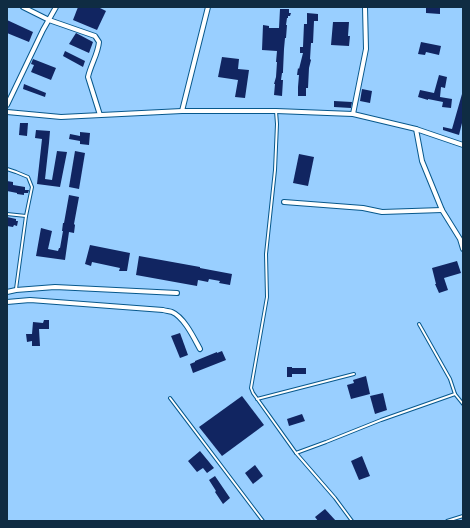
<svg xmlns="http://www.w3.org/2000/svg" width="470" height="528" viewBox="0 0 470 528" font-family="Arial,sans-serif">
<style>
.building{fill:#112561}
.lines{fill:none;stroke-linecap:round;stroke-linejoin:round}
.lane-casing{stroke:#07588c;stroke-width:4}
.street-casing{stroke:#07588c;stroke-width:6}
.lane{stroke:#fff;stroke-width:2}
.street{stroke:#fff;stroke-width:4}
</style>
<rect width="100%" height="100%" fill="#99cfff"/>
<g class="building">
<polygon points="78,7 98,7 106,11 97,30 73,20"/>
<polygon points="426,7 440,7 440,14 426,13"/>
<polygon points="280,9 289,9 289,13 291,13 290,16 288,16 288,18 287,18 286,25 287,25 286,38 285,38 284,49 283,71 283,73 282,73 281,80 283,80 282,96 274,95 275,84 274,84 276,77 277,62 276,62 277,51 262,50 263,25 269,26 269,28 279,28"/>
<polygon points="307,13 318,14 318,21 314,21 313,43 311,43 310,59 311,60 309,68 308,88 306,88 306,96 298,96 298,87 299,75 297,75 298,68 299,69 303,53 300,53 300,47 303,47 304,24 307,24"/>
<polygon points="7,20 33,32 29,42 7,33"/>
<polygon points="333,22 349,22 348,36 350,36 349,46 331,45"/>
<polygon points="76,33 93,42 89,53 69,44"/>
<polygon points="421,42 441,46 439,55 426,52 425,55 418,54"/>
<polygon points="65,51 85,61 83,67 63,56"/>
<polygon points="222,57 239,59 238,69 249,70 245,98 235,97 238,80 218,77"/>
<polygon points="33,59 56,68 51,80 31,72 34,65 31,64"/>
<polygon points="439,75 447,77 445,88 441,87 440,97 452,99 451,108 442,107 443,102 428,99 428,100 418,97 420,90 434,93"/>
<polygon points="24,84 46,93 45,97 23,89"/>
<polygon points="362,89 372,91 370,103 360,101"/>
<polygon points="462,94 463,94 463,119 459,135 443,130 443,127 452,129"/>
<polygon points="334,101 352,102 351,108 334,107"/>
<polygon points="20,123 28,123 27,136 19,135"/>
<polygon points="36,130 50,131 49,143 45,179 52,180 57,151 67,152 60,187 37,184 42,139 35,138"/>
<polygon points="80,132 90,133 89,145 80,144 80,141 69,139 70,134 80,136"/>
<polygon points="75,151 85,153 79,189 69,187"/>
<polygon points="299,154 314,157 308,186 293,183"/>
<polygon points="7,181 13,182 13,185 25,187 25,190 29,190 28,193 24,193 24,195 17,194 17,193 7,191"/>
<polygon points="69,195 79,197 74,224 75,225 74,233 69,232 65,260 36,256 41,228 52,231 48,249 58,251 59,248 60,248 63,231 62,231 63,223 64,223"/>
<polygon points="7,217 16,219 16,221 18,221 17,226 14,225 13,227 7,226"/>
<polygon points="90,245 130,253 127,271 119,271 120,268 92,262 91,266 85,264"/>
<polygon points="139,256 200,267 200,268 232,274 230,285 219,283 220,281 209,279 208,282 198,280 197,286 136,275"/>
<polygon points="457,261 461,273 444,278 448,290 439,293 435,284 436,284 432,268"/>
<polygon points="44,320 49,320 49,329 39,329 40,346 32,346 32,341 27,342 26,334 32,334 33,322 43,323"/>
<polygon points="180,333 188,355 180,358 171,336"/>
<polygon points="222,351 226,360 193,373 190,364 195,362 195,361 217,352 217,353"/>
<polygon points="287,367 292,367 292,368 306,368 306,374 292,374 292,377 287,377"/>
<polygon points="366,376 370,394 351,399 347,385 354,383 353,380"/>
<polygon points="383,393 387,410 375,414 370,396"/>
<polygon points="242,396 264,425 222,456 199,427"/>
<polygon points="302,414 305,421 289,426 287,419"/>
<polygon points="200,451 214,468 207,473 203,468 197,472 188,461"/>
<polygon points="362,456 370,476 359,480 351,461"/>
<polygon points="255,465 263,476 253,484 245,473"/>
<polygon points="215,476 230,498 223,504 215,492 216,491 209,480"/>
<polygon points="325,509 336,521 318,521 315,517"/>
</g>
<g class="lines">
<defs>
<g id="lane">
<polyline points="276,111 277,124 275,170 266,254 267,297 251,388 253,393 296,453 335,498 352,521"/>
<polyline points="7,169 16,172 28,177 32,187 26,216 16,289"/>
<polyline points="7,214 26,216"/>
<polyline points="419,324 450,379 455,394 463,404"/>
<polyline points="170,398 263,521"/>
<polyline points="257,399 354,374"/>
<polyline points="296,453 326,442 381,420 455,394"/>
<polyline points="447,521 463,516"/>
</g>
<g id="street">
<path d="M23,7L49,20L95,36L99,42C98,54 91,64 88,77L100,115"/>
<polyline points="7,105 43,30 56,7"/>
<polyline points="182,111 208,7"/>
<polyline points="7,112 61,117 182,111 276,111 353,114 416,129 463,145"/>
<polyline points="353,114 366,49 365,7"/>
<polyline points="416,129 422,161 442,210 460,239 463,249"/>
<polyline points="284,202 363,208 382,212 442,210"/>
<polyline points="7,292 16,290 55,287 177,293"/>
<path d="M7,302L30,300L163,310C166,311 170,311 172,312C184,317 194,338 200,349"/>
</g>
</defs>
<use href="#lane" class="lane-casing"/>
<use href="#street" class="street-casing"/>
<use href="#lane" class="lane"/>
<use href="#street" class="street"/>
</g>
<rect width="470" height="528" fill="none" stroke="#0f2c43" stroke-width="16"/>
</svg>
